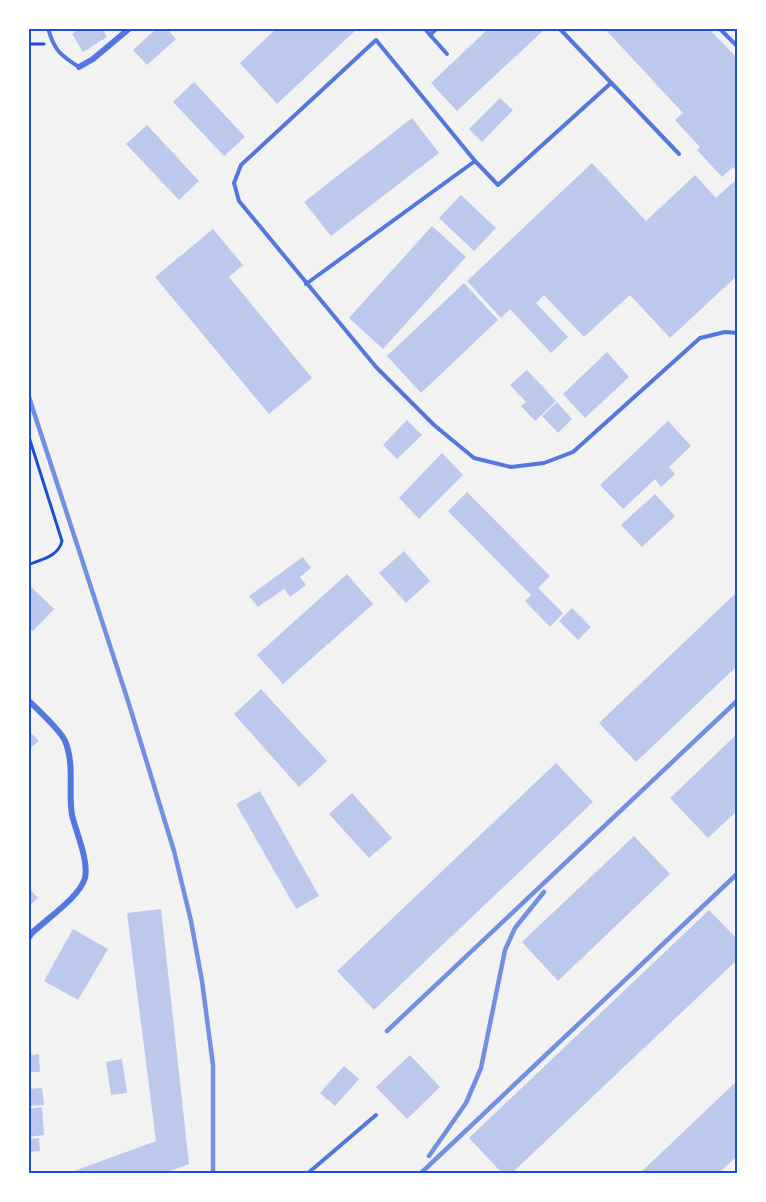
<svg xmlns="http://www.w3.org/2000/svg" width="766" height="1202" viewBox="0 0 766 1202" font-family="Arial,sans-serif">
<style>
.building{fill:#bdc9ec}
.lines{fill:none;stroke-linecap:round;stroke-linejoin:round}
.path{stroke:#1d4ed8;stroke-width:3}
.service{stroke:#5277de;stroke-width:4}
.minor{stroke:#5277de;stroke-width:6}
.rail{stroke:#7290e2;stroke-width:4.5}
.neatline{fill:none;stroke:#1d4ed8;stroke-width:2}
</style>
<rect width="100%" height="100%" fill="#f2f2f2"/>
<g class="building">
<polygon points="81,28 102,28 107,37 83,52 72,34"/>
<polygon points="157,28 166,28 176,39 147,65 133,50"/>
<polygon points="277,28 358,28 277,104 240,63"/>
<polygon points="489,28 546,28 457,111 431,83"/>
<polygon points="604,28 708,28 738,59 738,172 733,167 722,177 697,150 700,147 675,120 683,113"/>
<polygon points="194,82 245,137 224,156 173,102"/>
<polygon points="500,98 513,110 482,142 469,129"/>
<polygon points="412,118 439,153 331,236 304,202"/>
<polygon points="147,125 199,181 179,200 126,144"/>
<polygon points="592,163 646,221 695,175 716,198 738,178 738,275 670,338 630,295 584,337 544,295 536,303 568,337 551,353 510,309 501,318 467,281"/>
<polygon points="461,195 496,228 474,251 439,218"/>
<polygon points="432,226 466,257 383,349 349,318"/>
<polygon points="213,229 243,265 229,277 312,378 269,414 155,277"/>
<polygon points="464,283 498,320 421,393 387,356"/>
<polygon points="607,352 629,377 585,418 563,394"/>
<polygon points="527,370 556,401 535,421 521,406 526,402 510,385"/>
<polygon points="557,402 572,419 558,433 542,416"/>
<polygon points="407,420 422,435 397,459 383,445"/>
<polygon points="668,421 691,446 669,467 675,474 661,487 655,479 623,509 600,485"/>
<polygon points="442,453 463,475 419,519 399,498"/>
<polygon points="467,492 550,576 538,588 563,613 550,627 525,601 531,595 448,511"/>
<polygon points="655,494 675,516 642,547 621,525"/>
<polygon points="404,551 430,581 406,603 379,573"/>
<polygon points="303,557 311,568 300,577 306,585 290,597 284,589 258,607 249,596"/>
<polygon points="347,574 373,604 283,684 257,655"/>
<polygon points="28,584 54,609 33,631 28,628"/>
<polygon points="738,591 738,665 636,762 599,723"/>
<polygon points="572,608 591,627 578,640 559,621"/>
<polygon points="261,689 327,761 299,787 234,714"/>
<polygon points="28,730 39,741 28,750"/>
<polygon points="738,733 738,810 708,838 670,798"/>
<polygon points="556,763 593,802 374,1010 337,971"/>
<polygon points="260,791 319,896 296,909 236,804"/>
<polygon points="352,793 392,838 369,858 329,814"/>
<polygon points="634,836 670,874 558,981 522,942"/>
<polygon points="28,887 38,898 28,907"/>
<polygon points="161,909 189,1164 162,1174 66,1174 156,1141 127,913"/>
<polygon points="709,910 738,940 738,959 511,1174 503,1174 469,1138"/>
<polygon points="73,929 108,949 78,1000 44,981"/>
<polygon points="39,1054 40,1072 28,1072 28,1055"/>
<polygon points="410,1055 440,1087 407,1119 376,1087"/>
<polygon points="122,1059 127,1093 111,1095 106,1062"/>
<polygon points="344,1066 359,1079 335,1106 320,1093"/>
<polygon points="738,1080 738,1155 718,1174 639,1174"/>
<polygon points="42,1088 44,1105 28,1106 28,1089"/>
<polygon points="42,1107 44,1135 28,1137 28,1109"/>
<polygon points="39,1138 40,1151 29,1152 28,1139"/>
</g>
<g class="lines">
<g class="path">
<polyline points="28,44 44,44"/>
<path d="M28,434L62,541C58,557 42,559 28,565"/>
</g>
<g class="service">
<path d="M48,28C54,50 60,55 79,67"/>
<polyline points="424,28 447,54"/>
<polyline points="559,28 679,154"/>
<polyline points="719,28 738,47"/>
<polyline points="430,35 437,28"/>
<polyline points="611,83 498,185 475,161 376,40 241,165 234,183 239,201 376,367 434,425 474,458 511,467 544,463 573,452 700,338 725,332 738,333"/>
<polyline points="306,284 475,161"/>
<polyline points="307,1174 376,1115"/>
</g>
<g class="minor">
<polyline points="79,67 93,59 130,28"/>
<path d="M28,700C37,709 61,731 65,741C75,764 68,791 72,815C76,832 89,861 85,878C79,898 46,919 31,934L28,939"/>
</g>
<g class="rail">
<polyline points="28,394 128,701 174,851 191,921 202,981 213,1065 213,1174"/>
<polyline points="387,1031 738,700"/>
<polyline points="429,1156 466,1103 481,1068 505,950 515,928 544,892"/>
<polyline points="420,1174 738,873"/>
</g>
</g>
<rect width="766" height="1202" fill="none" stroke="#ffffff" stroke-width="60"/>
<rect x="30" y="30" width="706" height="1142" class="neatline"/>
</svg>
